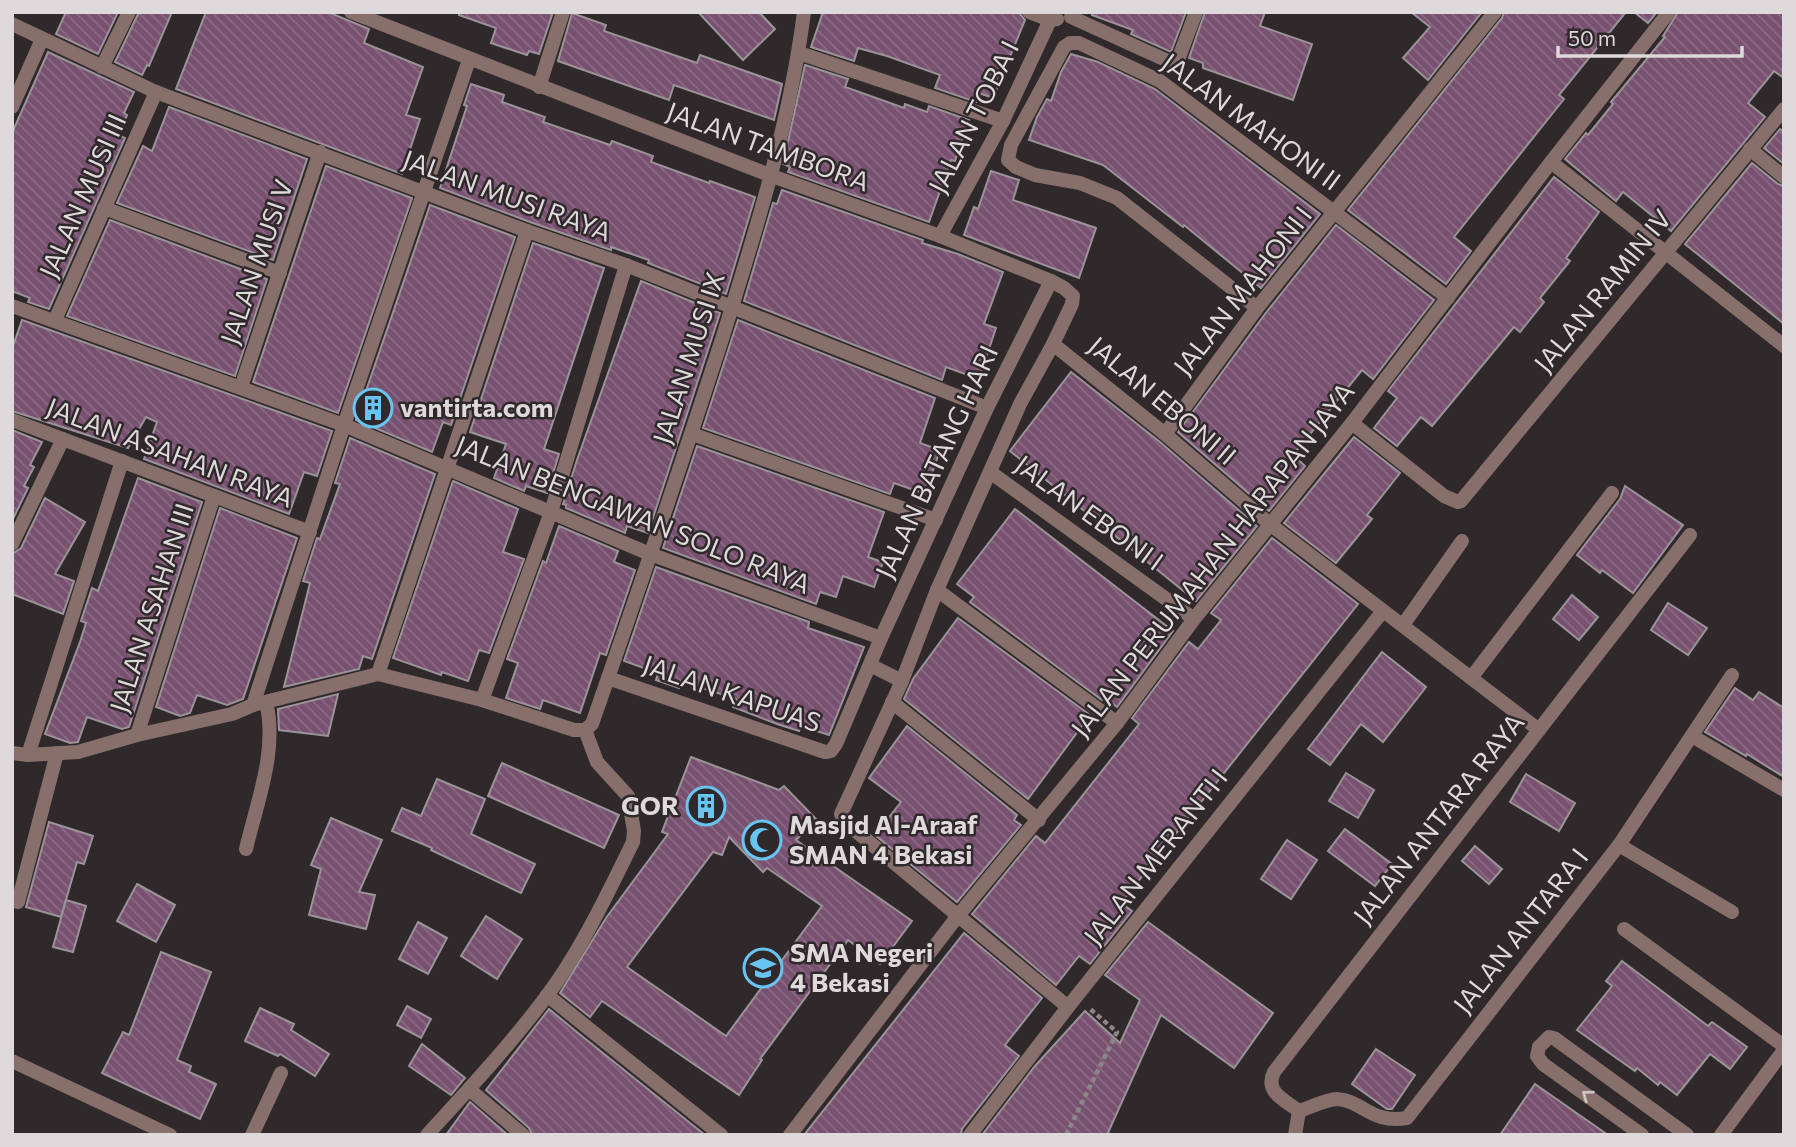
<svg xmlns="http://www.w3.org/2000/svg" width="1796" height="1147" viewBox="0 0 1796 1147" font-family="Commissioner,sans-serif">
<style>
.building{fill:url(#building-back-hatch);stroke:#9a9498;stroke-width:2;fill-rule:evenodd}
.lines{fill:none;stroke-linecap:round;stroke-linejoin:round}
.path{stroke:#8c8688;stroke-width:4.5;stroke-dasharray:5 3.5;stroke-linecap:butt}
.minor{stroke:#876f6c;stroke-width:14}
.oneway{stroke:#cdc4c4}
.labels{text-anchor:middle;stroke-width:5;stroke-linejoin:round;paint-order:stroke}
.street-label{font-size:26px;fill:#ded9da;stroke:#30292b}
.poi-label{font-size:26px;font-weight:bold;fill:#ded9da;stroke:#30292b;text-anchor:start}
</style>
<defs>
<pattern id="building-back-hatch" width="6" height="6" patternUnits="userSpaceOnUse" patternTransform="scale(1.75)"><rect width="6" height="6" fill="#795170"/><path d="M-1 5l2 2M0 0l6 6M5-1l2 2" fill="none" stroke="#8c6984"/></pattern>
</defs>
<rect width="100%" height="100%" fill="#30292b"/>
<g class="building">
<polygon points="66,12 118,12 98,54 56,34"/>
<polygon points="139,12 172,12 149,66 147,65 142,75 115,62"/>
<polygon points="206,12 328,12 369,29 364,43 423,67 406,115 420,119 402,174 176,89"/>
<polygon points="459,12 553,12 539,54 529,51 527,55 491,43 496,28 459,15"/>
<polygon points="698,12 759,12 775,29 743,60"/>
<polygon points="823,12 1015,12 1020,14 1025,20 993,98 979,93 976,102 935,88 940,75 887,56 858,48 854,61 811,47"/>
<polygon points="1092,12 1186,12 1171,52 1131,34 1133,30 1092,15"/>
<polygon points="1205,12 1265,12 1260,26 1312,44 1293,100 1203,68 1203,63 1189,58"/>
<polygon points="1411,12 1482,12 1428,80 1403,58 1430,27"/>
<polygon points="1504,12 1626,12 1559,95 1564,99 1454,237 1471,251 1446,284 1348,210 1502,18"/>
<polygon points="1634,12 1657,12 1648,23"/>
<polygon points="1678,12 1784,12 1784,78 1774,71 1748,103 1765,117 1671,231 1623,192 1616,201 1565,159 1586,133 1588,135 1613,104 1611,102 1665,37 1663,36"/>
<polygon points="572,13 606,25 604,31 697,63 700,55 782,84 774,120 674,85 669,100 558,61"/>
<polygon points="48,52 134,92 124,113 127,115 118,135 125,138 49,309 28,302 30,298 12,291 12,133"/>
<polygon points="1071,54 1098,62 1155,89 1320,214 1261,288 1184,225 1183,227 1103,165 1029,140 1037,117 1047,99 1051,101 1061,72"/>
<polygon points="805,65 848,79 845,87 904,108 905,104 927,112 929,106 969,120 955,161 951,160 929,222 788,172 790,167 783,164"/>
<polygon points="471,84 504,95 502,102 545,117 543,122 610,145 612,141 653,156 651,162 709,183 710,181 755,197 726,294 648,263 649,260 611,247 611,250 530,222 440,188 467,106 464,105"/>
<polygon points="169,107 307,159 273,260 117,203 143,146 152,151"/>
<polygon points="1780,129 1784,132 1784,164 1764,148"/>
<polygon points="1752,163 1778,184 1784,186 1784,324 1685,244"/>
<polygon points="326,166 412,198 338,413 253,382"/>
<polygon points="991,171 1019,180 1013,200 1096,228 1079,278 964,235 974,207 978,209"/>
<polygon points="1554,177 1599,212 1566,258 1570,261 1540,298 1544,302 1520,332 1514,327 1432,426 1421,417 1397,446 1374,428 1397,398 1388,391"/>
<polygon points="782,190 923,240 922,243 958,254 1003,272 984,324 996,328 979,379 946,367 942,380 744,301 773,203 777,204"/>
<polygon points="430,205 515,237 451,425 443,422 432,452 356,420"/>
<polygon points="110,220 267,279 235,376 67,316"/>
<polygon points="1336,225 1434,300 1373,379 1362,370 1293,455 1305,466 1269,511 1178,432 1265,314"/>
<polygon points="533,243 604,268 544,449 559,454 547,493 526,486 524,491 494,478 506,444 470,432"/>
<polygon points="641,281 720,313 648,533 627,526 625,533 566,508 566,505 563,504 577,460"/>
<polygon points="22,320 332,431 317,476 304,472 289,514 144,459 157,422 146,417 128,448 12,411 12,349"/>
<polygon points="738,320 935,398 920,443 940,450 925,494 894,483 890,494 703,428"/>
<polygon points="1071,372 1160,442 1257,526 1196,601 1010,451"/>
<polygon points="12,430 42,442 30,465 34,467 24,486 28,488 12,521"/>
<polygon points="1354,437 1400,473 1367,515 1372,519 1336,563 1284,523"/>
<polygon points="350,438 435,474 372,659 363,656 359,669 284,687 310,583 303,581 317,538 320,539 340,484 335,483"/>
<polygon points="697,446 884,512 868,557 883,562 874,587 843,576 836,597 820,592 816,604 663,548"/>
<polygon points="138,478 202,502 129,727 122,729 87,717 78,742 70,743 45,734 80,642 86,623 81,621 92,588 98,591"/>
<polygon points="453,481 518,509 503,552 524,559 489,653 479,650 468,681 442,672 441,675 393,658"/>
<polygon points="1625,486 1683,525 1633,593 1602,570 1600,573 1577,555 1620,499"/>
<polygon points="45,498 85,522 55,574 74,581 63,614 12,594 12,554 21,548"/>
<polygon points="220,508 297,538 243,699 227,705 197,695 190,713 180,716 156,707"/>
<polygon points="1015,509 1173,631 1117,707 1104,697 1102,700 970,602 974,597 957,584"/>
<polygon points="559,526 618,551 614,562 635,570 606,655 600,653 580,713 543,700 540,709 506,698 518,663 507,659 543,561 546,563"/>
<polygon points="1272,538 1358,604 1121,903 1132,911 1090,964 1079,956 1056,985 972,914 1036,836 1045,843 1139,724 1132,718 1189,642 1198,649 1221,620 1211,613"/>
<polygon points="656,567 809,622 808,628 864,647 829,735 801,726 799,731 777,724 733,707 736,699 681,681 679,688 656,680 658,673 624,661"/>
<polygon points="1572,595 1598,617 1579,640 1553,619"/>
<polygon points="1668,603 1707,628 1688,655 1651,630"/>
<polygon points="958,618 1090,715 1028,799 904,699 913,679"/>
<polygon points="1382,652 1426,687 1383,742 1361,724 1330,765 1308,749"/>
<polygon points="1735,688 1753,700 1759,692 1784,708 1784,777 1747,754 1746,756 1705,732"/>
<polygon points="338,694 328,736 279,730 278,709"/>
<polygon points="907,726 1017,815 1014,820 1021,825 957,902 875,835 901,802 869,778"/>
<path d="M691,757L779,790L784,786L817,820L796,840L912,921L880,964L848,940L760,1059L762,1060L739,1095L602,1001L590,1017L560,993L606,918L668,834L662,832ZM729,837L763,872L767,868L822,906L726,1036L627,967L713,852L722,855Z"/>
<polygon points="502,763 619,815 604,848 488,796"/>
<polygon points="1346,773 1374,790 1358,818 1329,801"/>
<polygon points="1526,774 1575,803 1559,831 1510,802"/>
<polygon points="437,779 485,799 471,834 535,864 521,893 431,850 432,848 392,831 402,808 421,816"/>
<polygon points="331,818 382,840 359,892 375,895 366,929 309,915 321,869 311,865"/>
<polygon points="49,822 93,836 84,864 77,862 61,917 26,907"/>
<polygon points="1345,829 1392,864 1375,886 1328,851"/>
<polygon points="1287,840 1317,860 1291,899 1261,879"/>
<polygon points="1475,846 1502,869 1489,884 1462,861"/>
<polygon points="137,884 175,905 156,942 117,921"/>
<polygon points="66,900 86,906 73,952 53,947"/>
<polygon points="486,916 522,939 497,979 461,956"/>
<polygon points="418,922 447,938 428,974 399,959"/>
<polygon points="1148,922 1273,1013 1234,1068 1161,1015 1107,1135 982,1135 1035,1066 1085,1011 1120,1043 1140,1000 1105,975"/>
<polygon points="964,933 1042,998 1005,1045 1019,1056 962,1129 961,1135 804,1135"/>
<polygon points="161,952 211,972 177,1060 191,1066 189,1072 216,1084 200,1119 102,1073 123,1032 129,1035"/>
<polygon points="1622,961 1708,1026 1712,1022 1747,1047 1730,1069 1710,1054 1677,1095 1660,1082 1658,1085 1637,1068 1635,1071 1577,1030 1612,986 1606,981"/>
<polygon points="407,1006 431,1019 421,1038 397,1025"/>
<polygon points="260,1008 294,1024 291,1030 329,1054 315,1076 280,1054 278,1056 245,1041"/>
<polygon points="549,1009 578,1033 705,1135 532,1135 529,1128 486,1090"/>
<polygon points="422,1044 465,1078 451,1095 409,1066"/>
<polygon points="1376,1049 1415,1075 1392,1109 1387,1109 1352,1084"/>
<polygon points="1535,1084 1575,1112 1608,1135 1500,1135"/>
<polygon points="470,1102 508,1135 446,1135"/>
</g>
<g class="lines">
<polyline class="path" points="1066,1135 1117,1032 1090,1009"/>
<g class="minor">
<polyline points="351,12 772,176 940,236 1051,281 1064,288 1073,296 1072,304 1053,344 1020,404 937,590 902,681 841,814 845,822 1068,1007"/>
<polyline points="1029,12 1050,20 1057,19"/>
<polyline points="1071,17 1170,62 1178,60 1196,12"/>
<polyline points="12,24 156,92 527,231 626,265 987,408"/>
<polyline points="799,53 1003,121"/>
<polyline points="102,67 129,12"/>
<polyline points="539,87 563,12"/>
<polyline points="12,107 42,39"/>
<polyline points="1750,149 1784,177"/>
<polyline points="1551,162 1784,346"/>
<polyline points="104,208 280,273"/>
<polyline points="940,236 1003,121 1050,20"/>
<polyline points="12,306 344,425 650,554 881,638"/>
<polyline points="1257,308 1117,198 1080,183 1035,175 1016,167 1008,160 1011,145 1064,47 1070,43 1079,43 1160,81 1448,298"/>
<polyline points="55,320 156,92"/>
<polyline points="1053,344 1165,434 1271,525 1539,730"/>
<polyline points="241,387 320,152"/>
<polyline points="12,420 310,532"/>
<polyline points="1352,423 1444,496 1458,502 1461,501 1784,109"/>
<polyline points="692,434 936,520"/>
<polyline points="1165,434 1257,308 1495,12"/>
<polyline points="990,472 1194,619"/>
<polyline points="12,544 63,439"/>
<polyline points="937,590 1117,723"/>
<polyline points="1403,625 1462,541"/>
<polyline points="870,665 902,681"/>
<polyline points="378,674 527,231"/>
<polyline points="608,678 825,752 831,751 836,744 881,638 987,408 1051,281"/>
<polyline points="1471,678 1612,493"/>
<polyline points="482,700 551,512 626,265"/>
<polyline points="892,702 1039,820"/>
<polyline points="253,705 344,425 469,60"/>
<path d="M585,730L592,724C637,595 681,466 723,336C756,230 790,123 804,12"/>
<polyline points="137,735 214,496"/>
<polyline points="1692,736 1784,790"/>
<polyline points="12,753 28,755 78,752 137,735 232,714 253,705 378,674 482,700 574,730 585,730"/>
<polyline points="28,755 122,461"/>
<polyline points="1619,845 1732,912"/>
<path d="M246,849C257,802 278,750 266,702"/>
<polyline points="18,902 57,753"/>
<polyline points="1624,929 1784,1046"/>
<polyline points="547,995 721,1135"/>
<polyline points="12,1061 170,1135"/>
<polyline points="469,1089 523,1135"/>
<path d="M1299,1111C1310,1108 1326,1099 1337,1099C1364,1101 1370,1124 1407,1118L1619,845L1732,675"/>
<polyline points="252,1135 281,1073"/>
<path d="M427,1135C468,1090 510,1045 546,997C580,952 608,893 633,842L634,831L628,796L597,762L585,730"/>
<polyline points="790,1135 957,917 1117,723 1194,619 1352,423 1551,162 1669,12"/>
<polyline points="970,1135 1068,1007 1383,611"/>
<path d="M1295,1135L1299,1111C1285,1100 1264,1092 1274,1072L1690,535"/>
<polyline points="1642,1135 1543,1064 1537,1056 1539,1047 1549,1037 1554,1038 1687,1135"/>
<polyline points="1721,1135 1784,1050"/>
</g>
</g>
<defs><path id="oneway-chevron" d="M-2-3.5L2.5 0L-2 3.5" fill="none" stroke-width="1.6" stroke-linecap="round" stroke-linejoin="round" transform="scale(1.75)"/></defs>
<use class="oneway" href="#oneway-chevron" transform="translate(1587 1095) rotate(-144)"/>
<defs>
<symbol id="building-ring" viewBox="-11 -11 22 22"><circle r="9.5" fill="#30292b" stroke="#68c4f0" stroke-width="1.5"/><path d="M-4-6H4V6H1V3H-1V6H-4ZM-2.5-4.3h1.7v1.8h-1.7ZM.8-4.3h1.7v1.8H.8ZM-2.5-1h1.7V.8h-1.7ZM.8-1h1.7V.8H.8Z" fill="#68c4f0"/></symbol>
<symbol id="mosque-ring" viewBox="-11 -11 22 22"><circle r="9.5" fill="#30292b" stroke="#68c4f0" stroke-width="1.5"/><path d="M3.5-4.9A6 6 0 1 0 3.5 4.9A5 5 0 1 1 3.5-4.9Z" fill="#68c4f0"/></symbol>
<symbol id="school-ring" viewBox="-11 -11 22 22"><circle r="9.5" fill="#30292b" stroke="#68c4f0" stroke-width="1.5"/><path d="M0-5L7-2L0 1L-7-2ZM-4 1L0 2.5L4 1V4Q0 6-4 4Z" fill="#68c4f0"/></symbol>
</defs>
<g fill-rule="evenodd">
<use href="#building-ring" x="351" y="386" width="44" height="44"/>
<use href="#building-ring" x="684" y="784" width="44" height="44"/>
<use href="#mosque-ring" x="740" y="818" width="44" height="44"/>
<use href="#school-ring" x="741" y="946" width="44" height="44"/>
</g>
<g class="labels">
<g class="street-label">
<text transform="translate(974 117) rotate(-63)" y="9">JALAN TOBA I</text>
<text transform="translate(1251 122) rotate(36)" y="9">JALAN MAHONI II</text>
<text transform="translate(768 147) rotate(20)" y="9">JALAN TAMBORA</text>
<text transform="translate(83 196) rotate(-66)" y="9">JALAN MUSI III</text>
<text transform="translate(507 196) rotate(20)" y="9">JALAN MUSI RAYA</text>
<text transform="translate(257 262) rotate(-71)" y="9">JALAN MUSI V</text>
<text transform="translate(1243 291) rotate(-52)" y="9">JALAN MAHONI I</text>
<text transform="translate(1603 291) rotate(-51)" y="9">JALAN RAMIN IV</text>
<text transform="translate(689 358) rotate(-72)" y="9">JALAN MUSI IX</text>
<text transform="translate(1162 401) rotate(40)" y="9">JALAN EBONI II</text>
<text transform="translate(170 453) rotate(21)" y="9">JALAN ASAHAN RAYA</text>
<text transform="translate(937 462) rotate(-65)" y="9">JALAN BATANG HARI</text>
<text transform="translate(1089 513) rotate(36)" y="9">JALAN EBONI I</text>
<text transform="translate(633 515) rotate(22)" y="9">JALAN BENGAWAN SOLO RAYA</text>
<text transform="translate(1213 560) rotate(-52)" y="9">JALAN PERUMAHAN HARAPAN JAYA</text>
<text transform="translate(152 608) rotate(-72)" y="9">JALAN ASAHAN III</text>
<text transform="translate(732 694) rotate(19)" y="9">JALAN KAPUAS</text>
<text transform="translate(1439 819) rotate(-52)" y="9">JALAN ANTARA RAYA</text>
<text transform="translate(1156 857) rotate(-52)" y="9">JALAN MERANTI I</text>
<text transform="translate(1521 931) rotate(-52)" y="9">JALAN ANTARA I</text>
</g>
<g class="poi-label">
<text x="400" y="417">vantirta.com</text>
<text x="679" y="815" text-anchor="end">GOR</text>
<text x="789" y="834">Masjid Al-Araaf<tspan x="789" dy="30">SMAN 4 Bekasi</tspan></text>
<text x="790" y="962">SMA Negeri<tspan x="790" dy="30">4 Bekasi</tspan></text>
</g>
</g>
<rect width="1796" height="1147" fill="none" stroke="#ded9da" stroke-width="28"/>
<path d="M1558 46v10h184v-10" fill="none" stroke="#ded9da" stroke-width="3.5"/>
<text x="1568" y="46" font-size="21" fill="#ded9da" stroke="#30292b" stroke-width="5" paint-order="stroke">50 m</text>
</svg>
